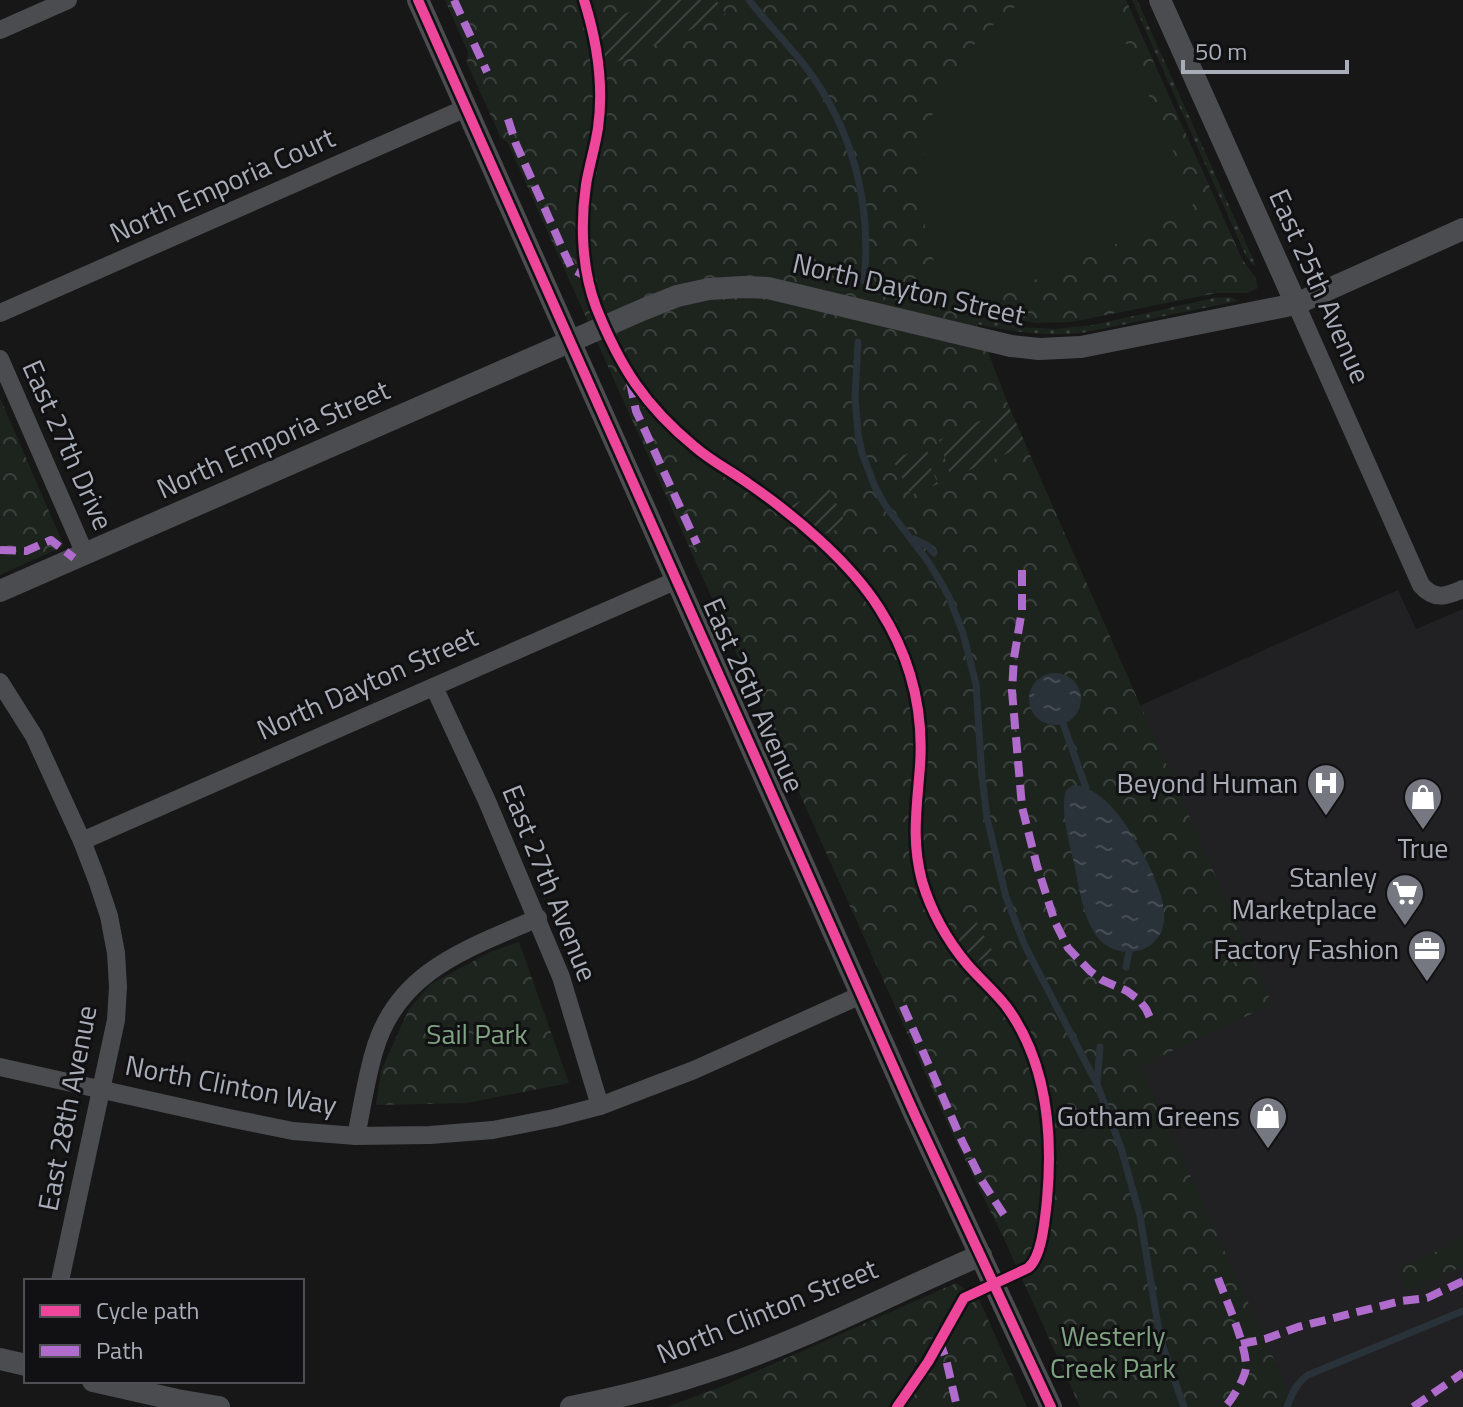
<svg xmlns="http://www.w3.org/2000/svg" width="1463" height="1407" viewBox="0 0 1463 1407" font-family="'Titillium Web',sans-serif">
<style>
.built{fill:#212123}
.grass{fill:url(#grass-dots)}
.forest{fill:url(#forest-crowns)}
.garden{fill:url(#garden-furrows)}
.pitch{fill:#1d241e}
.water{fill:url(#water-ripples)}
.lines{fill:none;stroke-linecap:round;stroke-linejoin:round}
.stream{stroke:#2a3239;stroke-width:7}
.minor{stroke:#4b4c50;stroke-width:18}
.tertiary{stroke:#4b4c50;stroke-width:22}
.quiet{stroke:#b06ccc;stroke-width:8;stroke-dasharray:16 8;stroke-linecap:butt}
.cycleway-casing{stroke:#111113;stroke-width:15}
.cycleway{stroke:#ed469a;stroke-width:10}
.labels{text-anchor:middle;stroke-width:6;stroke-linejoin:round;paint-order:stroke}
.street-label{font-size:28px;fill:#a8adb8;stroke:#111113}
.poi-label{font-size:28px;fill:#a8adb8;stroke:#111113;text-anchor:end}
.park-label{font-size:28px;fill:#7fa381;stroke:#111113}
</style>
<defs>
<pattern id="grass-dots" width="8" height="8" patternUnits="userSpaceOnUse" patternTransform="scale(2)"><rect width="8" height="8" fill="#1d241e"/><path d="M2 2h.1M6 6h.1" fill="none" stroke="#3b413d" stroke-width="1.8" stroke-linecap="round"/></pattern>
<pattern id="forest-crowns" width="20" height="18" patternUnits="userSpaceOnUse" patternTransform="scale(2)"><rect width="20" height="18" fill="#1d241e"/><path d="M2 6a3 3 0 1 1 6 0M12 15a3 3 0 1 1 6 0" fill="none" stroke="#3b413d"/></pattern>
<pattern id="garden-furrows" width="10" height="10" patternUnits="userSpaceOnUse" patternTransform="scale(2)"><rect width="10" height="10" fill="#1d241e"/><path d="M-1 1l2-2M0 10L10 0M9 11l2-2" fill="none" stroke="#3b413d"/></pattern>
<pattern id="water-ripples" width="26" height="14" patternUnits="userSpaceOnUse" patternTransform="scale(2)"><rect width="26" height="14" fill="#2a3239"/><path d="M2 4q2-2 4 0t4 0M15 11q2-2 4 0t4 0" fill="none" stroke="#464d54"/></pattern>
</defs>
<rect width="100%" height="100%" fill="#171717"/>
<polygon class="built" points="1398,590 1416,629 1463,609 1463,1407 1295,1407 1140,1066 1139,706"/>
<g class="grass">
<polygon points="1132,0 1137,0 1256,266 1252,264 1246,256"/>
<path d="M1231,297L1238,301L1087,332C1037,339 992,328 944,316L945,308L1021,327L1055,329L1093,325L1214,298Z"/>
</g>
<g class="forest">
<polygon points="445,0 1126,0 1242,259 1256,278 1258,288 1248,293 1217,293 1071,322 1035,323 972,310 1009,407 1272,1004 1140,1066 1296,1407 1080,1407 1005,1241 950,1129 511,150 508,143 501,138 467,63 468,52"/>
<polygon points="0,398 64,546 0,575"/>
<polygon points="519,942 569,1083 467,1103 376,1105 381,1071 409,1009 431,984 490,952"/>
<polygon points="1463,1233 1463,1266 1407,1291 1398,1269 1446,1247"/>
<polygon points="956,1283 978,1297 1027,1407 667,1407 723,1386"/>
</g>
<g class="garden">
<polygon points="656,0 716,0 726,14 605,67 597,26"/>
<polygon points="1009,407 1026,445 951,478 939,440"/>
<polygon points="926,445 931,468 938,484 911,495 893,460"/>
<polygon points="829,488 847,526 822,535 790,506"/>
<polygon points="976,921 994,954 974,963 950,932"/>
</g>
<path class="pitch" d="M1025,0H1107L1191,192C1194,200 1194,205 1189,212L975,306C948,305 945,290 936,267C917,218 916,149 938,100C957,60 988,24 1025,0Z"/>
<g class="water">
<circle cx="1055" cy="699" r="26"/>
<path d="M1073,785C1101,787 1123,818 1135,840C1147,860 1167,898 1164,921C1160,957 1113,962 1095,934C1082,913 1079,887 1074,863C1069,841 1060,812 1066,790Z"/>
</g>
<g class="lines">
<g class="stream">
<path d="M749,0C767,23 787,43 805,66C853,129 872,203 864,281"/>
<polyline points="858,342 855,397 858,434 862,453 875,487 885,505 927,560 937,576 949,597 963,633 976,684 982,777 987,818 1006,897 1025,946 1097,1084 1121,1148 1140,1216 1160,1338 1184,1407"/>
<polyline points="914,539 928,546 934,553"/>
<polyline points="1060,715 1086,788"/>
<polyline points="1126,967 1129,952"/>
<polyline points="1097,1082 1100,1047"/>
<path d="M1287,1407C1292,1393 1296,1384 1308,1375L1463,1311"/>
</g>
<g class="minor">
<polyline points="0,30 68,0"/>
<path d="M1296,304L1421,585C1434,600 1446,597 1463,589"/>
<polyline points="0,313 466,108"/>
<polyline points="0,359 85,554"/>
<polyline points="0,682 34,736 82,841 97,880 109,916 116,953 118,987 116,1020 60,1281"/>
<polyline points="434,687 487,801 561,977 600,1106"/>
<polyline points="82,841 677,580"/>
<polyline points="0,1067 229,1118 293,1131 356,1136 430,1135 493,1130 554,1118 600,1106 694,1070 861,995"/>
<path d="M356,1136C362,1108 366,1079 374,1052C397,970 468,949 538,918"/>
</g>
<g class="tertiary">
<polyline points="418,0 914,1113 1051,1407"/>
<polyline points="1160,0 1296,304"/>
<polyline points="0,591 642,310 677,296 709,289 742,287 768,288 1011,346 1039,349 1081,347 1296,304 1463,229"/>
<polyline points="0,1359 26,1365"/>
<polyline points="93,1381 177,1400 219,1407"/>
<path d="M571,1407C617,1398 662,1387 706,1372C801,1342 890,1294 981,1255"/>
</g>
<g class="quiet">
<polyline points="454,0 487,72"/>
<polyline points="508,119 516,144 564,252 572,269 589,278"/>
<polyline points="630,382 636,411 697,544"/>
<polyline points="0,550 26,551 51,540 74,558"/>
<polyline points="1022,570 1022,610 1014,658 1012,691 1022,807 1037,866 1055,922 1068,948 1090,971 1102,980 1127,991 1139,1000 1146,1009 1151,1020"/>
<polyline points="903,1006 962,1141 982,1181 1006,1218"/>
<path d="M1218,1278C1226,1300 1247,1346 1246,1368C1245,1378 1232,1400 1225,1407"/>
<polyline points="939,1340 946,1359 957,1407"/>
<polyline points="1241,1344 1265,1339 1298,1327 1401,1301 1427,1298 1463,1281"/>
<polyline points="1413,1407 1463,1373"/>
</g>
<defs>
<g id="cycleway">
<polyline points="418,0 914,1113 1051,1407"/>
<path d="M584,0C597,41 604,85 598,128C595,148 589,166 586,185C580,224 582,270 596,307C620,367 645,406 695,447C711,461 731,471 749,484C794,515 850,562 879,608C910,656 924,709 920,766C917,807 911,840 922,881C931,911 947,940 967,964C979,978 994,991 1006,1006C1047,1061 1053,1134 1047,1200C1045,1219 1042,1257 1028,1268L964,1298L928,1362L897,1407"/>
</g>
</defs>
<use href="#cycleway" class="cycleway-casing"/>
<use href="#cycleway" class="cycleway"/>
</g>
<defs>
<symbol id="hospital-pin" viewBox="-11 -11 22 30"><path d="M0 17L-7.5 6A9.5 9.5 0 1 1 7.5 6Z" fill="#757880" stroke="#111113"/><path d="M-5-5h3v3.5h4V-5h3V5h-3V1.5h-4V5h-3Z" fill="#fff"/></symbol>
<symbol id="shop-pin" viewBox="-11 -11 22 30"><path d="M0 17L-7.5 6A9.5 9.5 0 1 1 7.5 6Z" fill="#757880" stroke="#111113"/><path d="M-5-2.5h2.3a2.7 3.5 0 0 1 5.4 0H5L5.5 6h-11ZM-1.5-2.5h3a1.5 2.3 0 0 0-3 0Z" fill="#fff"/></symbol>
<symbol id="supermarket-pin" viewBox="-11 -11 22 30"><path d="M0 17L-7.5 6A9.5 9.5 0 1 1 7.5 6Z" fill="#757880" stroke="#111113"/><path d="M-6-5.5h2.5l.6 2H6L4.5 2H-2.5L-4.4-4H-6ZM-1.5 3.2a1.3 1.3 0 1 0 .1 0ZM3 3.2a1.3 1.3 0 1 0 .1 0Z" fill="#fff"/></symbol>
<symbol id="office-pin" viewBox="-11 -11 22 30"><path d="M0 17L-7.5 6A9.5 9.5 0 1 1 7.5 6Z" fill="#757880" stroke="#111113"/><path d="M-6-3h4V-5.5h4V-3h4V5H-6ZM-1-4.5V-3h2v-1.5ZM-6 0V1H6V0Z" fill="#fff"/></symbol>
</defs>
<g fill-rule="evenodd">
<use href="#hospital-pin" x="1304" y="761" width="44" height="60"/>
<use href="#shop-pin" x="1401" y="775" width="44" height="60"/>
<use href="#supermarket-pin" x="1383" y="871" width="44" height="60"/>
<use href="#office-pin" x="1405" y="927" width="44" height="60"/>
<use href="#shop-pin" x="1246" y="1094" width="44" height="60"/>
</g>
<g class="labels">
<g class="street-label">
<text transform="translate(222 185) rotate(-24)" y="10">North Emporia Court</text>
<text transform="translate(1320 286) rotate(66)" y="10">East 25th Avenue</text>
<text transform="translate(909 289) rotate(13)" y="10">North Dayton Street</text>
<text transform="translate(273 439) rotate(-24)" y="10">North Emporia Street</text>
<text transform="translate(68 445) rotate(66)" y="10">East 27th Drive</text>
<text transform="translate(367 683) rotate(-24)" y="10">North Dayton Street</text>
<text transform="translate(754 695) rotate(66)" y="10">East 26th Avenue</text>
<text transform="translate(550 883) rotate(68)" y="10">East 27th Avenue</text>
<text transform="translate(231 1085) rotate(11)" y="10">North Clinton Way</text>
<text transform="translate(67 1108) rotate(-79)" y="10">East 28th Avenue</text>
<text transform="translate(767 1311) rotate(-22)" y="10">North Clinton Street</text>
</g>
<g class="poi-label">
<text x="1298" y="793">Beyond Human</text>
<text x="1423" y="858" text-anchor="middle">True</text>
<text x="1377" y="887">Stanley<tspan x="1377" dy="32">Marketplace</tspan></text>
<text x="1399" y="959">Factory Fashion</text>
<text x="1240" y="1126">Gotham Greens</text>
</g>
<g class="park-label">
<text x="477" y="1044">Sail Park</text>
<text x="1113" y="1346">Westerly<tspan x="1113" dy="32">Creek Park</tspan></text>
</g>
</g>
<rect x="24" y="1279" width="280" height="104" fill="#111113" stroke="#4d4f55" stroke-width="2"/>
<rect x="40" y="1305" width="40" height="12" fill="#ed469a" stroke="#4d4f55" stroke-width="2"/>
<text x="96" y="1319" font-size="24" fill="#a8adb8">Cycle path</text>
<rect x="40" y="1345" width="40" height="12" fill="#b06ccc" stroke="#4d4f55" stroke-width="2"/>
<text x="96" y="1359" font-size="24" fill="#a8adb8">Path</text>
<path d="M1183 60v12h164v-12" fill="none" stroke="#a8adb8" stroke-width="4"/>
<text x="1195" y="60" font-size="24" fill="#a8adb8" stroke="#111113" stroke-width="6" paint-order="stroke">50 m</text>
</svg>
